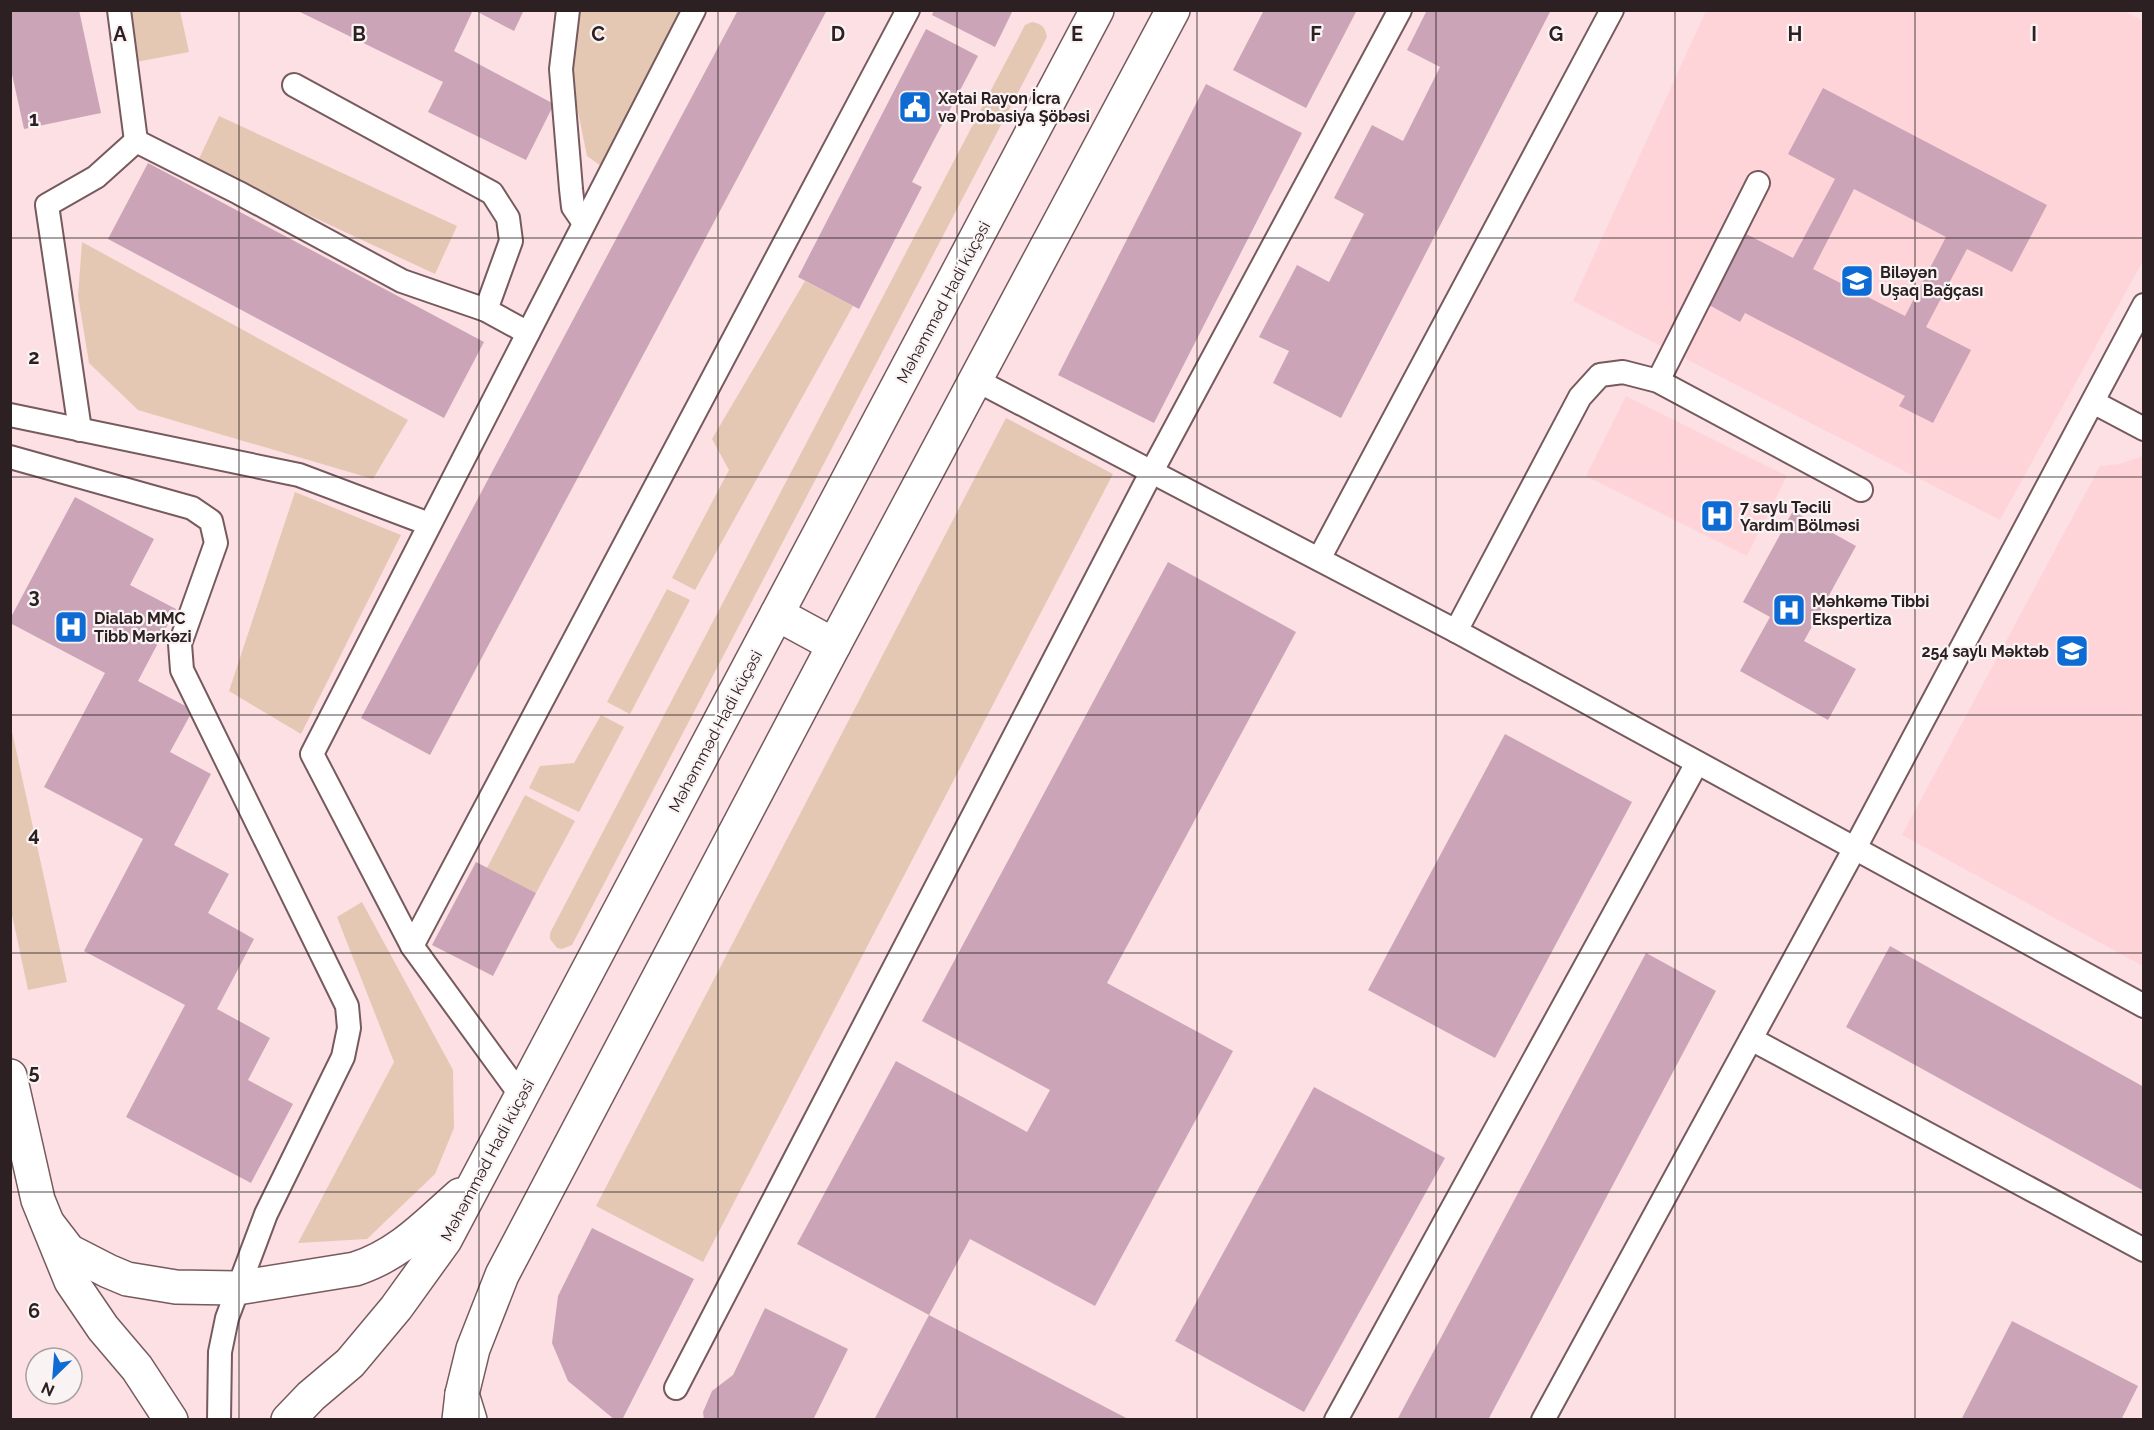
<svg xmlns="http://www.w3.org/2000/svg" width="2154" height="1430" viewBox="0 0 2154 1430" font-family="Raleway,sans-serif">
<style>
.built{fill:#fed4d9}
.green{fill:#e5c8b4}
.building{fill:#cba5b7;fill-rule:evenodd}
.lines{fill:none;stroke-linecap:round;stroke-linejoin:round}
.service-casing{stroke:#765a5d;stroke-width:26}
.tertiary-casing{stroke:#765a5d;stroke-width:36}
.secondary-casing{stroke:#765a5d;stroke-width:36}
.primary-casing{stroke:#765a5d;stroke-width:36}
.service{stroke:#fff;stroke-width:22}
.tertiary{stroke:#fff;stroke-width:33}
.secondary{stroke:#fff;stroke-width:33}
.primary{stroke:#fff;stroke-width:33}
.grid{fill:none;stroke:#2d2022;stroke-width:1.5;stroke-opacity:0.55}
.labels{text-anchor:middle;stroke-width:4.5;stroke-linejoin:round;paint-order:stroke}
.poi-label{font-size:16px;font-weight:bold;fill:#2d2022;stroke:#faf3f4;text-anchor:start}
.street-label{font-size:16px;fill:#2d2022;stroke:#faf3f4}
.grid-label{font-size:20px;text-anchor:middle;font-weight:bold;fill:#2d2022;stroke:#faf3f4;stroke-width:4.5;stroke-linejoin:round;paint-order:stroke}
</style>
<rect width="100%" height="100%" fill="#fce0e3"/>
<g class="built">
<polygon points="2122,10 2143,21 2143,261 2000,520 1573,301 1706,11"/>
<polygon points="1626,396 1787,476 1747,556 1586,476"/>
<polygon points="2143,456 2143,966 1902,835 2100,466 2119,464"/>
</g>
<g class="green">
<polygon points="127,11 180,11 189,52 136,62"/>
<polygon points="581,11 685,11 604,168 587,156 570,73"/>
<path d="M1032,22C1042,24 1045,27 1047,37L572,945L562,949L557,948L550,939V933L1025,25Z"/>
<polygon points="219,116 457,226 435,274 197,163"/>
<polygon points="82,242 408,420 373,479 138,410 89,363 78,296"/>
<polygon points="805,281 853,306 695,590 672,578 729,470 712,439"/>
<polygon points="1006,418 1113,474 703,1262 596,1206"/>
<polygon points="295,492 401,535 301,734 229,691"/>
<polygon points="667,589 690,600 630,714 607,702"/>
<polygon points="601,715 624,727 579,812 529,788 540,766 574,763"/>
<polygon points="11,727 67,982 28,990 11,910"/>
<polygon points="525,795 575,821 536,893 487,868"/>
<polygon points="362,902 453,1070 454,1128 435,1174 367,1239 298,1243 394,1062 337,917"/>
</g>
<g class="building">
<polygon points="10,10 79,10 101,113 24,129 10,65"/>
<polygon points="296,10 473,10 454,51 554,104 526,160 428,112 443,82"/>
<polygon points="474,10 524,10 514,31"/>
<polygon points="738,10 827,10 430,755 361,718"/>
<polygon points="934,10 1013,10 995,47 932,15"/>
<polygon points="1264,10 1357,10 1306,108 1233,70"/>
<polygon points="1427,10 1551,10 1341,418 1273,383 1289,351 1259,337 1297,265 1329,282 1364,214 1334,198 1372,125 1403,141 1440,67 1407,50"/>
<polygon points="926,29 978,56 912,182 922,187 859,309 798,277"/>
<polygon points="1206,84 1302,133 1154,423 1058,375"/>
<path d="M1823,88L2047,205L2012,272L1967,249L1926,327L1971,350L1933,423L1899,406L1905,396L1745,313L1740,322L1709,305L1746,234L1793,258L1835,179L1788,154ZM1854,189L1946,237L1905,316L1813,269Z"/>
<polygon points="148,163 484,342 444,418 108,239"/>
<polygon points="75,497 154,539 130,585 176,609 138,681 193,710 170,752 211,774 174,845 229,874 208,913 254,939 217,1009 270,1038 248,1080 293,1104 251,1183 126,1117 185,1005 84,951 143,839 44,787 105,673 10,623 10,619"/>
<polygon points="1793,511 1856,546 1804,641 1856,669 1828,720 1740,671 1770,617 1743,602"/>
<polygon points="1168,562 1296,632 1107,983 1233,1051 1095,1306 970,1239 929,1315 797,1244 896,1061 1027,1132 1050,1090 922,1021"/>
<polygon points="1505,734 1632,802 1495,1058 1368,990"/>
<polygon points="476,862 536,893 493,976 432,945"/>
<polygon points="1890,946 2144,1087 2144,1191 1846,1027"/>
<polygon points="1646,953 1716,991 1488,1420 1397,1420"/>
<polygon points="1314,1087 1445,1158 1304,1412 1175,1341"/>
<polygon points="592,1228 694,1279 622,1420 615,1420 568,1381 552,1343 558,1296"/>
<polygon points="765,1308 848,1349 813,1420 704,1420 703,1412 712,1391 733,1375"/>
<polygon points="929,1315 1130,1420 874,1420"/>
<polygon points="2012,1321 2138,1386 2121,1420 1961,1420"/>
</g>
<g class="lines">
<defs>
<g id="service">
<polyline points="119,10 136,141"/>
<polyline points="568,10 561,69 571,189 573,207 584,223"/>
<polyline points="294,85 492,193 508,218 511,241 486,310"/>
<polyline points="976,380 1456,631 2144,1006"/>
<polyline points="1658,381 1758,183"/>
<polyline points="2093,402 2144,429"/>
<polyline points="10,415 299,475 429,524"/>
<polyline points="80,430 47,205 96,177 136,141 239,193 402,281 486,310 528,333"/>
<polyline points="10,457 192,508 211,521 216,543 180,644 182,670 347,1006 349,1028 343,1057 266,1214 227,1318 220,1352 219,1420"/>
<polyline points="1319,559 1612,10"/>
<polyline points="1456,631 1580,397 1600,375 1623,372 1658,381 1861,490"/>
<polyline points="412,946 908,10"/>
<polyline points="1751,1039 2144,1250"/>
<polyline points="522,1097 412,946 312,754 694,10"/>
<polyline points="676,1388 1151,473 1400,10"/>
<polyline points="1336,1420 1697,763"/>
<polyline points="1543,1420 1855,848 2144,305"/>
</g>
<g id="tertiary">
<polyline points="777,614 834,645"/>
<path d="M49,1225L69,1251L108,1271L127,1279L176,1287L237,1288L355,1269C399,1255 426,1225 460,1195"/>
<polyline points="288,1420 311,1396 350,1363 396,1308 445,1240 1097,10"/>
<polyline points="459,1420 462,1394 473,1349 502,1275 834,645 1173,10"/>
</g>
<polyline id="secondary" points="462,1394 470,1420"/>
<polyline id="primary" points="10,1076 38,1200 71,1281 103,1328 137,1368 171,1420"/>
</defs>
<use href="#service" class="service-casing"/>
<use href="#tertiary" class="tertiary-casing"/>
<use href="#secondary" class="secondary-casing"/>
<use href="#primary" class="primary-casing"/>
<use href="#service" class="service"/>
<use href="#tertiary" class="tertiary"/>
<use href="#secondary" class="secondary"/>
<use href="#primary" class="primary"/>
</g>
<path class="grid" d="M239,10V1420M479,10V1420M718,10V1420M957,10V1420M1197,10V1420M1436,10V1420M1675,10V1420M1915,10V1420M10,238H2144M10,477H2144M10,715H2144M10,953H2144M10,1192H2144"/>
<defs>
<symbol id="civic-square" viewBox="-11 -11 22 22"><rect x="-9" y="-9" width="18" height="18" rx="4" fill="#0e6bd4" stroke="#faf3f4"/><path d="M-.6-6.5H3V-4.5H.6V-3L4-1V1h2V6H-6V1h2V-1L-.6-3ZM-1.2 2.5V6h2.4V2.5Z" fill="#fff"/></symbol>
<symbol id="school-square" viewBox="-11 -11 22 22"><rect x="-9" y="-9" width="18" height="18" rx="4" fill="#0e6bd4" stroke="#faf3f4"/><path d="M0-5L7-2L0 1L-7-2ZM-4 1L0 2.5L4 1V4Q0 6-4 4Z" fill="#fff"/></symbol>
<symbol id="hospital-square" viewBox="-11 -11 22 22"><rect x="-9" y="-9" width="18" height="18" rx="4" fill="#0e6bd4" stroke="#faf3f4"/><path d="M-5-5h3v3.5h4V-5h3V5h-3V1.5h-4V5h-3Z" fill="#fff"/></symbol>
</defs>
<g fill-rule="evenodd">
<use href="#civic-square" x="896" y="88" width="38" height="38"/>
<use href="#school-square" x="1838" y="262" width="38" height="38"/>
<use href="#hospital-square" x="1698" y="497" width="38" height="38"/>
<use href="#hospital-square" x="1770" y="591" width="38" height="38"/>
<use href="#hospital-square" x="52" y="608" width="38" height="38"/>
<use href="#school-square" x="2053" y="632" width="38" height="38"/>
</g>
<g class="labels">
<g class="poi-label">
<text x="938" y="104">Xətai Rayon İcra<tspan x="938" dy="18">və Probasiya Şöbəsi</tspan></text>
<text x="1880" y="278">Biləyən<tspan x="1880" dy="18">Uşaq Bağçası</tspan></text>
<text x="1740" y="513">7 saylı Təcili<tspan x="1740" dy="18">Yardım Bölməsi</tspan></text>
<text x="1812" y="607">Məhkəmə Tibbi<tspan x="1812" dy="18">Ekspertiza</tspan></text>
<text x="94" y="624">Dialab MMC<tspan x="94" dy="18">Tibb Mərkəzi</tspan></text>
<text x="2049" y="657" text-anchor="end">254 saylı Məktəb</text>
</g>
<g class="street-label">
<text transform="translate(943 302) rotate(-62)" y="6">Məhəmməd Hadi küçəsi</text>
<text transform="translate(715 731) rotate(-62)" y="6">Məhəmməd Hadi küçəsi</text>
<text transform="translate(487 1160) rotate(-62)" y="6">Məhəmməd Hadi küçəsi</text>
</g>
</g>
<g class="grid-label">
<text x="120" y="41">A</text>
<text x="359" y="41">B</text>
<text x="598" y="41">C</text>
<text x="838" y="41">D</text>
<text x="1077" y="41">E</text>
<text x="1316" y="41">F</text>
<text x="1556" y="41">G</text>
<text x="1795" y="41">H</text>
<text x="2034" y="41">I</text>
<text x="34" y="126">1</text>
<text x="34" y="364">2</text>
<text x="34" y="603">3</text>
<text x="34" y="841">4</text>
<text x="34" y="1079">5</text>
<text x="34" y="1318">6</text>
</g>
<rect width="2154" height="1430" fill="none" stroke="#2d2022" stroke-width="24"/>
<g transform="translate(54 1376) rotate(205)"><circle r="28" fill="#faf3f4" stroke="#a89fa0" stroke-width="1.5"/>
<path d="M0-4.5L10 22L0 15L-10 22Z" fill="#0e6bd4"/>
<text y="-9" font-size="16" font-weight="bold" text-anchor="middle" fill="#2d2022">N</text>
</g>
</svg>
